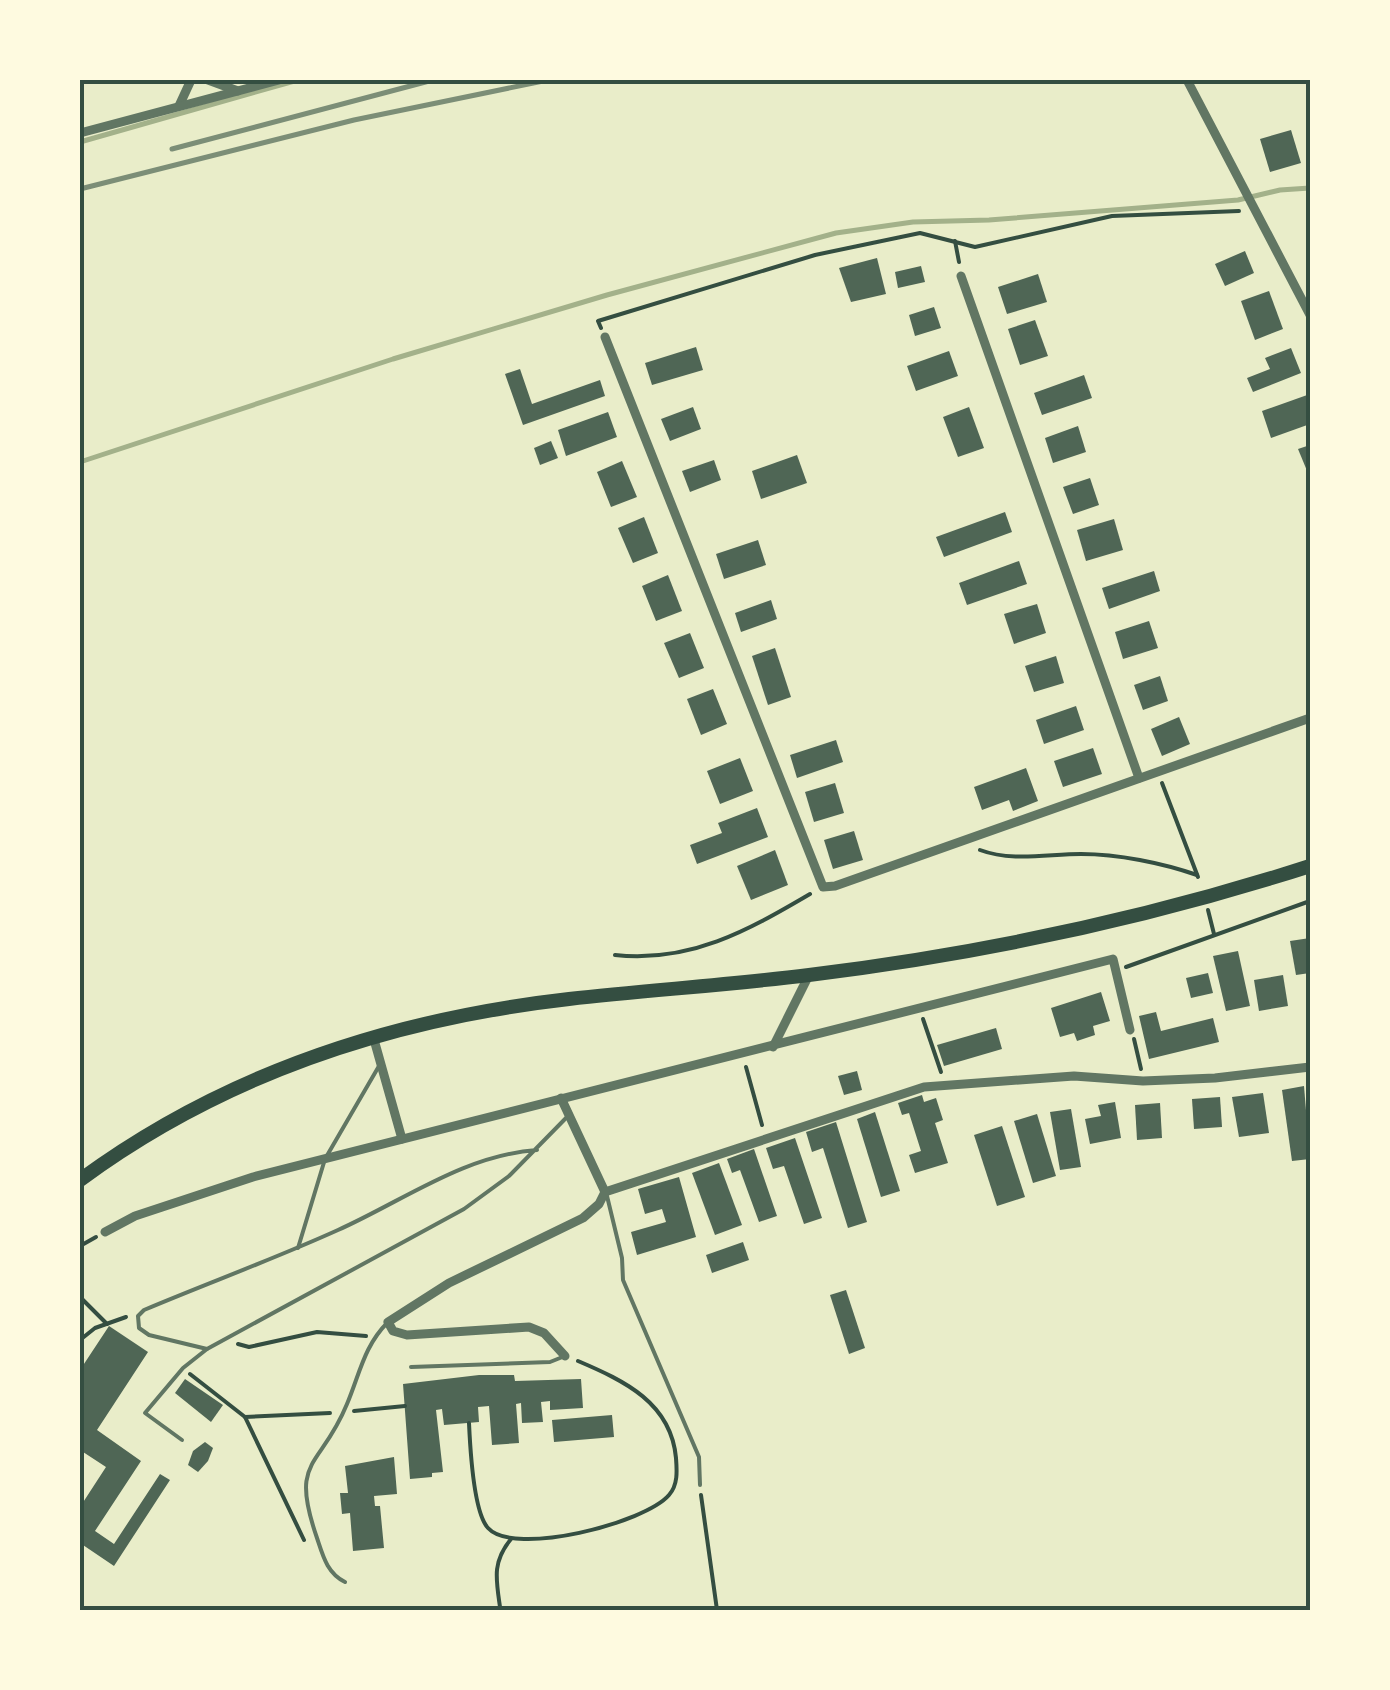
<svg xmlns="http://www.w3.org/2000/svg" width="1390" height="1690" viewBox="0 0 1390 1690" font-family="Bitter,serif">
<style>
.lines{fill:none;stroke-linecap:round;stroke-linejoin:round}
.stream{stroke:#a3b18a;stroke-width:5}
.building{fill:#4f6655}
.path{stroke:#344e41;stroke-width:4}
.service{stroke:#617663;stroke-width:4}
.minor{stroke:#617663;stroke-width:9}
.primary{stroke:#344e41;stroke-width:14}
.rail{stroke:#7c8e77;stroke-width:5}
.neatline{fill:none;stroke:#344e41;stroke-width:4}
</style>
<rect width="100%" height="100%" fill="#e9edc9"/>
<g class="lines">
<g class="stream">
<polyline points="80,142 298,80"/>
<polyline points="80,462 393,359 607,295 836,233 913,222 989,220 1238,200 1280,190 1310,188"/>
</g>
</g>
<g class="building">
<polygon points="1291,130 1301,163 1270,172 1260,139"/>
<polygon points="1245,251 1254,273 1225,286 1215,264"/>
<polygon points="877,258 886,294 851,302 839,268"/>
<polygon points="921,266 925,282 898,288 895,272"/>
<polygon points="1038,274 1047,302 1007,314 998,287"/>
<polygon points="1269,291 1283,329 1255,340 1241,301"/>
<polygon points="934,307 941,328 915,336 909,315"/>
<polygon points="1035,320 1048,356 1020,365 1008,329"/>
<polygon points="696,347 703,370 652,385 645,363"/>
<polygon points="1291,348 1301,373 1253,392 1247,378 1270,369 1265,358"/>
<polygon points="949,351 958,376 916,391 907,366"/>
<polygon points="520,369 532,404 600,380 605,396 523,425 505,374"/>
<polygon points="1084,375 1092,398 1042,415 1034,393"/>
<polygon points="1310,394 1310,424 1271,438 1262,411"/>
<polygon points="693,407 701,429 670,441 661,419"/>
<polygon points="969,407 984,448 958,457 943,417"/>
<polygon points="608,412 617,437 566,456 558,430"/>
<polygon points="1078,426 1086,452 1053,463 1045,438"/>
<polygon points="551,441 558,458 540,465 534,448"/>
<polygon points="1310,445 1310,478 1298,449"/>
<polygon points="797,455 807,483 761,499 752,471"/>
<polygon points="714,460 721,480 690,492 682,471"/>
<polygon points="622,461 637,497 611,507 597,472"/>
<polygon points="1090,478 1099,505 1073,514 1063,487"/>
<polygon points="1005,512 1012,532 944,557 936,537"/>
<polygon points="644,517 658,553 633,563 618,528"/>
<polygon points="1114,519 1123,550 1086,561 1077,530"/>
<polygon points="758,540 766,565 724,579 716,554"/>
<polygon points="1019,561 1027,584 967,605 959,583"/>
<polygon points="1154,571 1160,591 1109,609 1102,588"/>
<polygon points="668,575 682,611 656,621 642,586"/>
<polygon points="771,600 777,619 741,632 735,613"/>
<polygon points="1037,604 1046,633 1014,644 1004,614"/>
<polygon points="1149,621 1158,648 1123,659 1115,632"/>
<polygon points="690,633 704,668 679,678 664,643"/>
<polygon points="775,648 791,697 768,705 752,656"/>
<polygon points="1056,656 1064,683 1034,692 1025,666"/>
<polygon points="1160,676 1168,701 1143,710 1134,685"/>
<polygon points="713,689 727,724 701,735 687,699"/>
<polygon points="1076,706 1084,730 1044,744 1036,720"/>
<polygon points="1179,717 1190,744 1162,756 1151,729"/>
<polygon points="836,740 843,762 797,778 790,755"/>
<polygon points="1093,748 1102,774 1063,787 1054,761"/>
<polygon points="740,758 753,791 720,804 707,771"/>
<polygon points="1026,768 1038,801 1013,811 1009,800 982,810 974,787"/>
<polygon points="835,783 844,813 814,822 805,792"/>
<polygon points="757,808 768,837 697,864 690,845 722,833 718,823"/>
<polygon points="854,831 863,860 833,869 824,840"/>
<polygon points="775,850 788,885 751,900 737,866"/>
<polygon points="1310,938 1310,973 1296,975 1290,941"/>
<polygon points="1238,951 1250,1006 1226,1011 1213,956"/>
<polygon points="1208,973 1213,993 1191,998 1186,978"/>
<polygon points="1283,975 1288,1006 1259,1011 1254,980"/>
<polygon points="1101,992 1110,1021 1093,1026 1095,1035 1077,1041 1074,1033 1060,1037 1051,1008"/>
<polygon points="1156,1012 1161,1031 1213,1018 1219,1042 1149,1059 1139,1016"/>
<polygon points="996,1028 1002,1049 944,1066 937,1045"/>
<polygon points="857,1071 862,1090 844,1095 838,1076"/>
<polygon points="1304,1086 1310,1159 1292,1161 1282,1090"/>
<polygon points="1263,1093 1269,1133 1239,1137 1232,1097"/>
<polygon points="922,1095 924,1102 936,1098 943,1120 935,1123 948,1163 915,1173 909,1155 921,1151 909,1113 902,1115 898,1103"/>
<polygon points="1220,1097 1222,1127 1194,1129 1192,1099"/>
<polygon points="1115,1102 1121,1138 1090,1144 1085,1119 1101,1116 1098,1105"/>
<polygon points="1160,1103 1162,1138 1137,1140 1135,1105"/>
<polygon points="1071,1109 1081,1167 1060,1170 1050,1112"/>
<polygon points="875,1112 900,1191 881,1197 857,1119"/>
<polygon points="1037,1114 1056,1176 1033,1183 1014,1121"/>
<polygon points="836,1122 867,1222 848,1228 823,1148 812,1152 806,1132"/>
<polygon points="1002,1126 1025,1197 997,1206 974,1135"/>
<polygon points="795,1138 822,1218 804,1224 784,1166 773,1169 766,1148"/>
<polygon points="754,1149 777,1216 759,1222 740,1170 732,1173 727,1159"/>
<polygon points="719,1163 742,1225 715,1235 692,1173"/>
<polygon points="679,1177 696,1237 637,1255 631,1232 666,1222 662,1209 645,1214 638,1189"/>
<polygon points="743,1242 749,1260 712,1273 706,1255"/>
<polygon points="846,1290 865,1348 849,1354 830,1295"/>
<polygon points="109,1326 148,1352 97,1430 141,1461 95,1531 114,1544 160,1474 170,1480 114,1566 80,1543 80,1507 106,1467 80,1450 80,1370"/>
<polygon points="479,1375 514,1375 515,1381 581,1379 583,1408 550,1410 550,1401 541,1402 543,1422 522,1423 521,1403 516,1404 519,1443 492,1445 489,1406 478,1407 479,1422 444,1425 442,1409 436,1410 443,1472 432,1473 432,1477 410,1479 403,1384"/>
<polygon points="185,1379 223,1405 211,1422 175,1393"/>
<polygon points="612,1415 614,1437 554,1442 552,1420"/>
<polygon points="205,1442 213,1448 208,1461 198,1472 188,1465 193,1451"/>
<polygon points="394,1457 397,1494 374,1496 375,1506 380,1506 384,1548 353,1551 350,1513 342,1514 340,1493 348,1493 345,1466"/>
</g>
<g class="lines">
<g class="path">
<polyline points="955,241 959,262"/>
<polyline points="601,328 598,321 815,255 920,233 975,247 1112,216 1239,211"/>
<polyline points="1162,783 1198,877"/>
<path d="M980,850C1012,862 1048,854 1081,854C1118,854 1162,863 1197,875"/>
<polyline points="1208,910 1214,934"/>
<path d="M615,955C690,963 747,931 810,894"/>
<polyline points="1126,967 1310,901"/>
<polyline points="923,1019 941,1072"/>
<polyline points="1134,1039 1141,1069"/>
<polyline points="746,1067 762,1125"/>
<polyline points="80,1246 96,1237"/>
<polyline points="80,1297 107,1324"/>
<polyline points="80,1340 95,1328 126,1317"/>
<polyline points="238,1344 249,1347 317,1332 366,1336"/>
<polyline points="190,1374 245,1417 304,1540"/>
<polyline points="354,1411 405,1406"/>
<polyline points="245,1417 330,1413"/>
<path d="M469,1423C470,1445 473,1512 488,1528C514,1557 645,1523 669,1495C678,1485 677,1471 676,1458C671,1403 625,1381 578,1361"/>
<polyline points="701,1495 717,1610"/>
<path d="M500,1607C496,1579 492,1562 511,1539"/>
</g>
<g class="service">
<path d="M537,1150C464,1155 403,1201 338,1230C274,1259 208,1283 144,1310L138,1316L139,1328L149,1335L207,1349L464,1209L509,1176L566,1118"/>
<polyline points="607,1196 622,1258 623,1280 699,1457 700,1485"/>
<polyline points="298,1248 325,1159 379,1066"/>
<polyline points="411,1367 550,1362 565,1356"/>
<polyline points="182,1440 145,1413 183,1368 207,1349"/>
<path d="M345,1582C327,1573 323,1556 317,1538C289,1457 320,1470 347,1404C360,1373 364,1346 388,1322"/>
</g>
<g class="minor">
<polyline points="208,80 238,91"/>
<polyline points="1187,80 1310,315"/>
<polyline points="179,106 191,80"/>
<polyline points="80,133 279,80"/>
<polyline points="961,276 1139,778"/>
<polyline points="605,337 823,887 835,886 1310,718"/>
<polyline points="373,1036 402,1139"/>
<polyline points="773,1047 809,975"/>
<polyline points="561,1098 605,1192"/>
<polyline points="605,1192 924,1087 1074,1076 1143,1081 1215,1078 1310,1067"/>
<polyline points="105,1232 135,1216 253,1177 1113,959 1130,1030"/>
<polyline points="565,1356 544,1333 529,1327 407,1335 393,1331 388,1322 449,1283 583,1218 599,1204 605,1192"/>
</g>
<path class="primary" d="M80,1180C224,1074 392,1019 569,999C649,990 730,985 809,975C980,954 1146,919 1310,866"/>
<g class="rail">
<polyline points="172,149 433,80"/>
<polyline points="80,189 354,120 548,80"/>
</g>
</g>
<rect width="1390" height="1690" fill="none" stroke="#fefae0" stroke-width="165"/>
<rect x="82" y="82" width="1226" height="1526" class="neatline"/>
</svg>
